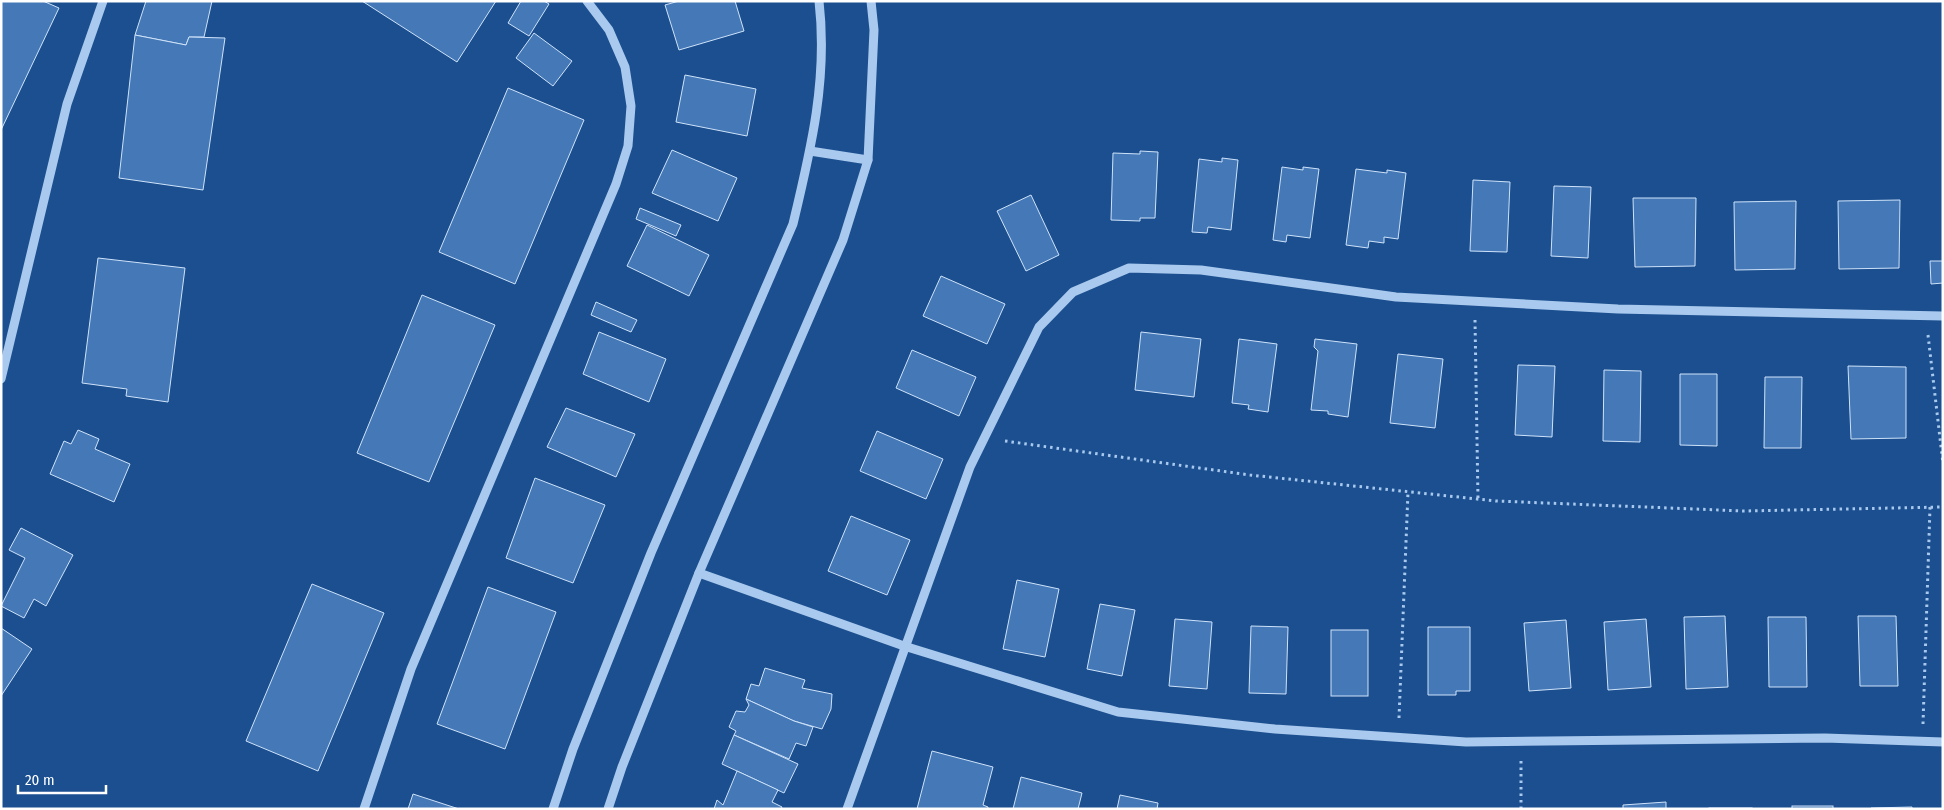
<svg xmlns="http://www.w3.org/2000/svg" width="1944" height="810" viewBox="0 0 1944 810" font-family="'Fira Sans Condensed',sans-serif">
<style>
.building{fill:#4478b7;stroke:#cfe3fa}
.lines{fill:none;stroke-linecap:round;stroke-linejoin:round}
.path{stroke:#a9c9ee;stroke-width:3;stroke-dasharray:2.5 4;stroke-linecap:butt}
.minor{stroke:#a9c9ee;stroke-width:9}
</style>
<rect width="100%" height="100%" fill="#1b4f8f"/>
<g class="building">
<polygon points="1,1 43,1 59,8 1,130"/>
<polygon points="146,1 212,1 204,37 189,37 186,45 135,35"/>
<polygon points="362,1 496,1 457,62"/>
<polygon points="521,1 544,1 549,4 529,36 508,23"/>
<polygon points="679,1 735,1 744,31 679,50 665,5"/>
<polygon points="534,33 572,61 553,86 516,58"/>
<polygon points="135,35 186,45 189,37 225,38 203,190 119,178"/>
<polygon points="685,75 756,89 747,136 676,122"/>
<polygon points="508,88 584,120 515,284 439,252"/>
<polygon points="672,150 737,178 718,221 652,193"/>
<polygon points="1140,151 1158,152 1155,218 1140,218 1140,221 1111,220 1113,153 1140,154"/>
<polygon points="1222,158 1238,160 1231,230 1208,227 1207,233 1192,232 1199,159 1222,162"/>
<polygon points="1282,167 1303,170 1303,167 1319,169 1310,238 1287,235 1286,242 1273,240"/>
<polygon points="1356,169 1387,173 1387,170 1406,173 1398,239 1384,237 1384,243 1369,241 1368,248 1346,245"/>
<polygon points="1473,180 1510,182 1507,252 1470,251"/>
<polygon points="1554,186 1591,187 1588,258 1551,256"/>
<polygon points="1031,195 1059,255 1026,271 997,211"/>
<polygon points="1633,198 1696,198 1695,266 1635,267"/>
<polygon points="1900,200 1899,268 1839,269 1838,201"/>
<polygon points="1796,201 1795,269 1735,270 1734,202"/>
<polygon points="640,208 681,225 676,236 636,219"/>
<polygon points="647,225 709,255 689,296 627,266"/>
<polygon points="98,258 185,268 168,402 126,396 127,389 82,383"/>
<polygon points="1930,261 1943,261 1943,283 1931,284"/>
<polygon points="941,276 1005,304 987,344 923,316"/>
<polygon points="422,295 495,325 429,482 357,453"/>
<polygon points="596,302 637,320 631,332 591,315"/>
<polygon points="599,332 666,359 649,402 583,374"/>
<polygon points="1141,332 1201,339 1194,397 1135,390"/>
<polygon points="1239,339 1277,344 1268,412 1248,409 1249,405 1232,403"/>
<polygon points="1315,339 1357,344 1348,417 1328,414 1328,411 1311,410 1318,351 1314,347"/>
<polygon points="912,350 976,377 959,416 896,388"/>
<polygon points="1398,354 1443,359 1435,428 1390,423"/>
<polygon points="1518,365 1555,366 1552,437 1515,435"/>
<polygon points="1848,366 1906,367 1906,438 1851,439"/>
<polygon points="1604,370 1641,371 1640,442 1603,441"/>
<polygon points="1680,374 1717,374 1717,446 1680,445"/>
<polygon points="1765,377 1802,377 1801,448 1764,448"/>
<polygon points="566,408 635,434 616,477 547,447"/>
<polygon points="78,430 99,439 95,449 130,464 114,502 50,474 64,441 71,444"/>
<polygon points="877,431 943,459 926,499 860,471"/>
<polygon points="535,478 605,505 573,583 506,558"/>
<polygon points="851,516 910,540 887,595 828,571"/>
<polygon points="21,528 73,555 46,606 34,599 24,618 1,606 25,558 9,550"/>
<polygon points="1017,580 1059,589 1045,657 1003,649"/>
<polygon points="312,584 384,613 318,771 246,741"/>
<polygon points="488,587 556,612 505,749 437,724"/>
<polygon points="1100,604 1135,610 1122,676 1087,669"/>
<polygon points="1725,616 1728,687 1686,689 1684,617"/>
<polygon points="1858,616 1896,616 1898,686 1860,686"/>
<polygon points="1768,617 1806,617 1807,687 1769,687"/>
<polygon points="1175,619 1212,622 1207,689 1169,686"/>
<polygon points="1646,619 1651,687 1608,690 1604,622"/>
<polygon points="1566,620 1571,688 1529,691 1524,623"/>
<polygon points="1251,626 1288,627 1286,694 1249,693"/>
<polygon points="1428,627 1470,627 1470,691 1456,691 1456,695 1428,695"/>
<polygon points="1,628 32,649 1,696"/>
<rect x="1331" y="630" width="37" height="66"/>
<polygon points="765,668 805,680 802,688 832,694 831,709 822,729 794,721 746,699 751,684 759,686"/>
<polygon points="746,699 794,721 813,727 806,746 796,743 789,759 734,735 736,731 729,727 736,711 745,712 749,705"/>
<polygon points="734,735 798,764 784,793 722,764"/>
<polygon points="932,751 993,767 983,805 988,807 988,809 917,809"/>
<polygon points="737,771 778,790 772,802 782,807 781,809 714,809 717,800 723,805"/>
<polygon points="1021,777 1082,793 1078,809 1013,809"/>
<polygon points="413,794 459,809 408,809"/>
<polygon points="1120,795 1158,803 1157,809 1117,809"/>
<polygon points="1666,802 1666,809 1623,809 1623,805"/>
<rect x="1792" y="806" width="41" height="3"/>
<polygon points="1912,807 1912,809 1871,809 1871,808"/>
<rect x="1709" y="808" width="43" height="1"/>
</g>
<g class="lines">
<g class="path">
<polyline points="1475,320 1478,499"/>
<polyline points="1928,335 1943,464"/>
<polyline points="1005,441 1250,475 1496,501 1744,511 1943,507"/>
<polyline points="1399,718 1408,492"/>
<polyline points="1923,724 1930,507"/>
<polyline points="1521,809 1521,759"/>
</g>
<g class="minor">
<polyline points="810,151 868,160"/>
<polyline points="1,379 67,104 103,1"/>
<polyline points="699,573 904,646 1118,712 1275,729 1466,742 1825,738 1943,742"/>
<polyline points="364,809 411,669 616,184 628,146 631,106 625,67 609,30 587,1"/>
<path d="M553,809L573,749L651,553L793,224C811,149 828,79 819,1"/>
<polyline points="608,809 622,767 699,573 843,240 868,160 874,30 871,1"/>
<polyline points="847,809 970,467 1039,327 1073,292 1129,268 1201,270 1396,297 1618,309 1943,316"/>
</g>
</g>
<rect width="1944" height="810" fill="none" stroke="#ffffff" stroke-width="5"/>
<path d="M18 785v8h88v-8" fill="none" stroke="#ffffff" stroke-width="2.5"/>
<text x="25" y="785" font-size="15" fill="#ffffff" stroke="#1b4f8f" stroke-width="4" paint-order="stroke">20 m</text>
</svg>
